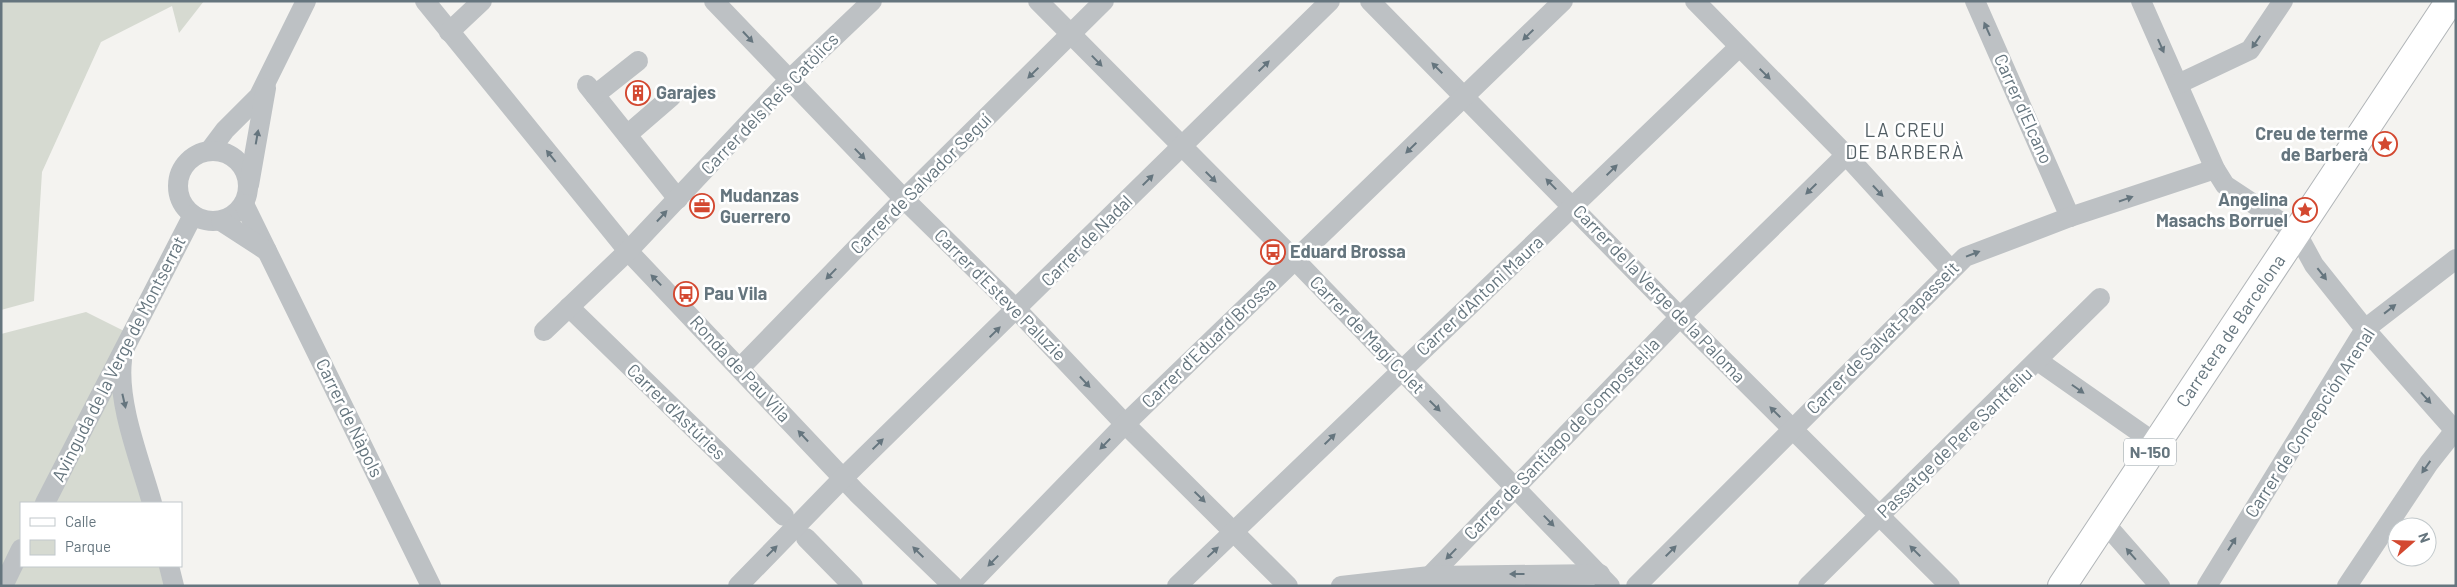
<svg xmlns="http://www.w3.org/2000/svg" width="2457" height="587" viewBox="0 0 2457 587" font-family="Barlow,sans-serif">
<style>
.green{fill:#d6dad1}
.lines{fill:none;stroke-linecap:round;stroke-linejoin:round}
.primary-casing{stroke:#b1b5b8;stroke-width:30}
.street{stroke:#bdc1c4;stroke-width:20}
.primary{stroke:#fff;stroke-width:28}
.oneway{fill:#65757e}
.labels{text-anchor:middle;stroke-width:5;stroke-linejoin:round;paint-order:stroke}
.shield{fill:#fff;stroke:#939ea5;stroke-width:1}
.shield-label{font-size:16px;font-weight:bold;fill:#65757e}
.poi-label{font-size:18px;font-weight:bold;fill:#65757e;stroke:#fff;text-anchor:start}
.street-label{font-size:18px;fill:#65757e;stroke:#fff}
.neighbourhood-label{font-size:19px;letter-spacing:1px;fill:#525e64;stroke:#fff}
</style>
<rect width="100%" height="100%" fill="#f4f3f0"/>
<g class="green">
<polygon points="1,1 204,1 179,33 172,6 101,42 42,172 34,301 1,310"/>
<polygon points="86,312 130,334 122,353 152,503 21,503 21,566 169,566 174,586 1,586 1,334"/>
</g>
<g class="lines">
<defs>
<polyline id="primary" points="2062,586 2450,1"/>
</defs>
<use href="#primary" class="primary-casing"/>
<g class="street">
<polyline points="425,1 628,251 857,493 953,586"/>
<polyline points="714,1 904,199 1017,310 1125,424 1288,586"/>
<polyline points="1038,1 1296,261 1610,586"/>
<polyline points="1370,1 1680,317 1950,586"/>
<polyline points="1695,1 1846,155 1951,270"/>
<polyline points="1975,1 2070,217"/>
<polyline points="2141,1 2215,169 2225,185 2296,232 2314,265 2365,329 2456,432"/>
<polyline points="449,32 482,1"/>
<polyline points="2178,84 2250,50 2283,1"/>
<polyline points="587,85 678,199"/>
<polyline points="595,95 638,61"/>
<polyline points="627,135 671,97"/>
<polyline points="210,150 225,130 259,96 306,1"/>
<circle cx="213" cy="186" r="35"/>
<polyline points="249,185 266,88"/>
<polyline points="244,204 431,586"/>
<polyline points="221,221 267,251"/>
<polyline points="569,307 784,516"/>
<polyline points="544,331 628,251 789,80 872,1"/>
<path d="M122,360C117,404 140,460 152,503"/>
<polyline points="2038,361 2155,443"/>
<polyline points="740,368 904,199 1104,1"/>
<polyline points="45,503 193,215"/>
<polyline points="2103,521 2160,586"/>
<polyline points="806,538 853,586"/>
<polyline points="169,566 174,586"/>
<polyline points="1430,576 1680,317 1846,155"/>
<polyline points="3,586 21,549"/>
<polyline points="738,586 843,478 1330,1"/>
<polyline points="968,586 1125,424 1563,1"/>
<polyline points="1177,586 1739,47"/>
<polyline points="1341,586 1430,576 1600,574"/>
<polyline points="1636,586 1965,257 2070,217 2215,169"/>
<polyline points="1808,586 2100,298"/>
<polyline points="2207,586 2365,329 2456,259"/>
<polyline points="2347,586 2429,463 2456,429"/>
</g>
<use href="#primary" class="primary"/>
</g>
<defs><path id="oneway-solid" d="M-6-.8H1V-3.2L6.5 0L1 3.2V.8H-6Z" transform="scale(1.25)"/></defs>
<g class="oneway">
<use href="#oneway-solid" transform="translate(1987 29) rotate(-114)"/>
<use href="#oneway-solid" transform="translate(1528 35) rotate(136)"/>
<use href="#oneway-solid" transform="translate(748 37) rotate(47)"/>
<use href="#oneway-solid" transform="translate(2256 42) rotate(124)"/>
<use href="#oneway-solid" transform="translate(2161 46) rotate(66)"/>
<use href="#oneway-solid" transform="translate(1097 61) rotate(46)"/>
<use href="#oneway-solid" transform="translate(1264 66) rotate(-44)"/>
<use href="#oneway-solid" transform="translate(1437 68) rotate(-135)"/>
<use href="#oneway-solid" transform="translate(1033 73) rotate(136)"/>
<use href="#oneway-solid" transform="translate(1765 74) rotate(45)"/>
<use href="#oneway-solid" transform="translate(257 137) rotate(-80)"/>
<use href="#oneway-solid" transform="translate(1411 148) rotate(136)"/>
<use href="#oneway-solid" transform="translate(860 154) rotate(46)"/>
<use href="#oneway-solid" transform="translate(551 156) rotate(-129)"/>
<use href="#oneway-solid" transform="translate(1612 170) rotate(-44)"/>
<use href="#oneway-solid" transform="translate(1211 177) rotate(45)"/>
<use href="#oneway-solid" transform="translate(1148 180) rotate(-45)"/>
<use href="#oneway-solid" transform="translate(1551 184) rotate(-134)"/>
<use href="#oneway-solid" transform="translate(1811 189) rotate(136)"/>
<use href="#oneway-solid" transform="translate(1878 191) rotate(47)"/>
<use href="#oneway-solid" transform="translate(2126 199) rotate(-19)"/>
<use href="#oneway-solid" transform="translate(662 216) rotate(-47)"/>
<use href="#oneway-solid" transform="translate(1973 254) rotate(-21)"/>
<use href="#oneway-solid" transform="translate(831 274) rotate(134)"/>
<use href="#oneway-solid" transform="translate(2322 274) rotate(52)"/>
<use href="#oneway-solid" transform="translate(656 280) rotate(-134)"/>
<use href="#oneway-solid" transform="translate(2390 309) rotate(-38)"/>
<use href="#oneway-solid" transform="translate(995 332) rotate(-44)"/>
<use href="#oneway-solid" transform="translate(1085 382) rotate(47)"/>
<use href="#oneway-solid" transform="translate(2078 389) rotate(35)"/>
<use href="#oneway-solid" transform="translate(2426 398) rotate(48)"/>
<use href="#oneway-solid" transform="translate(124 401) rotate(77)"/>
<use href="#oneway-solid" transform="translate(1435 406) rotate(45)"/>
<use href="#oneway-solid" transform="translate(1775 412) rotate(-135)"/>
<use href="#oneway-solid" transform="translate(803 436) rotate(-133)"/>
<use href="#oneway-solid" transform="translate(1330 439) rotate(-44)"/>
<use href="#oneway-solid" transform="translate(878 444) rotate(-44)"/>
<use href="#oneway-solid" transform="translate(1105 444) rotate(134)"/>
<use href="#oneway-solid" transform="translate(2426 467) rotate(125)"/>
<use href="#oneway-solid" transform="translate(1200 497) rotate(44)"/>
<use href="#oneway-solid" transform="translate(1549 521) rotate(46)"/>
<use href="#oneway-solid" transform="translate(2232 544) rotate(-58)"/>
<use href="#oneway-solid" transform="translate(772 551) rotate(-45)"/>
<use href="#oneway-solid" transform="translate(1671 551) rotate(-45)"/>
<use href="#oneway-solid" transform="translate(1915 551) rotate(-135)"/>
<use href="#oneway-solid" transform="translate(918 552) rotate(-136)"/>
<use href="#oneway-solid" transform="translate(1213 552) rotate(-43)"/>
<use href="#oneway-solid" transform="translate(1451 554) rotate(134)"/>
<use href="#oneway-solid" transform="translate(2131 554) rotate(-131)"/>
<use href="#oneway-solid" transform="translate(993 561) rotate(134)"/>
<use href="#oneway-solid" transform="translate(1517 574) rotate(180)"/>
</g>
<defs>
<symbol id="building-ring" viewBox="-11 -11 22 22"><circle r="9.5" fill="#fff" stroke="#d34830" stroke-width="1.5"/><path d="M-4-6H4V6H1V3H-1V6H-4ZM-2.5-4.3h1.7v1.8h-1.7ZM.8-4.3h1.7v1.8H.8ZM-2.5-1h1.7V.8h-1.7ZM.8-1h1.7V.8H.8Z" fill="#d34830"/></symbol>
<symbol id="sight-ring" viewBox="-11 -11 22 22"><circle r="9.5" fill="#fff" stroke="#d34830" stroke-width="1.5"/><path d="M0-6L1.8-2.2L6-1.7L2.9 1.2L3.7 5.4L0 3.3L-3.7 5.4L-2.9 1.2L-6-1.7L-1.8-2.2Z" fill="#d34830"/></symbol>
<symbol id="office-ring" viewBox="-11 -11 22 22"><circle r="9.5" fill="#fff" stroke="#d34830" stroke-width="1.5"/><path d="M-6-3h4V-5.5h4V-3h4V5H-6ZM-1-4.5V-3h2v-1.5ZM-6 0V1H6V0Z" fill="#d34830"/></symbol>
<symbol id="bus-ring" viewBox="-11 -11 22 22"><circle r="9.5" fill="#fff" stroke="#d34830" stroke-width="1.5"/><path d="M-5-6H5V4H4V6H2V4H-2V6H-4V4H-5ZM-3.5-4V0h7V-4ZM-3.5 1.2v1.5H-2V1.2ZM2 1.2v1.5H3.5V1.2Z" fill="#d34830"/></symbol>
</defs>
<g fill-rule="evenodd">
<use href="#building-ring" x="624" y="79" width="28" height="28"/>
<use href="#sight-ring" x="2371" y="130" width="28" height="28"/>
<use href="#office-ring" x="688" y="192" width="28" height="28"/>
<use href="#sight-ring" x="2291" y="196" width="28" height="28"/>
<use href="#bus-ring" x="1259" y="238" width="28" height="28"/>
<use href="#bus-ring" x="672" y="280" width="28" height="28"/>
</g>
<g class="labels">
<rect class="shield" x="2124" y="438.5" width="52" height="27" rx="4"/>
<g class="shield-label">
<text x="2150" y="458">N-150</text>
</g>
<g class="poi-label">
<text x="656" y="99">Garajes</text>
<text x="2368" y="140" text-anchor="end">Creu de terme<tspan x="2368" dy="21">de Barberà</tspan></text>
<text x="720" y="202">Mudanzas<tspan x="720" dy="21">Guerrero</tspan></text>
<text x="2288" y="206" text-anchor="end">Angelina<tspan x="2288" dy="21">Masachs Borruel</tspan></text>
<text x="1290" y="258">Eduard Brossa</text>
<text x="704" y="300">Pau Vila</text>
</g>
<g class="street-label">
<text transform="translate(770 104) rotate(-46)" y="6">Carrer dels Reis Catòlics</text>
<text transform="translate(2023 109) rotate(66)" y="6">Carrer d'Elcano</text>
<text transform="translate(921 184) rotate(-45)" y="6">Carrer de Salvador Seguí</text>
<text transform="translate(1087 241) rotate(-45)" y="6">Carrer de Nadal</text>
<text transform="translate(1659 294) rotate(46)" y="6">Carrer de la Verge de la Paloma</text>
<text transform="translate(1000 295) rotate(45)" y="6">Carrer d'Esteve Paluzie</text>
<text transform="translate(1480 296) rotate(-43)" y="6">Carrer d'Antoni Maura</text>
<text transform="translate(2231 331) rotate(-56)" y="6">Carretera de Barcelona</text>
<text transform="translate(1367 335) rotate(46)" y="6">Carrer de Magí Colet</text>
<text transform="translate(1883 338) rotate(-45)" y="6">Carrer de Salvat-Papasseit</text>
<text transform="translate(1209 343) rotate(-44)" y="6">Carrer d'Eduard Brossa</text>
<text transform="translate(119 359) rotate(-63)" y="6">Avinguda de la Verge de Montserrat</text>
<text transform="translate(740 369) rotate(47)" y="6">Ronda de Pau Vila</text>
<text transform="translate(676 412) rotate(44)" y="6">Carrer d'Astúries</text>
<text transform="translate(349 418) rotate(64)" y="6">Carrer de Nàpols</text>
<text transform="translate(2310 423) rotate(-57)" y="6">Carrer de Concepción Arenal</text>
<text transform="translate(1562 439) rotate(-46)" y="6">Carrer de Santiago de Compostel·la</text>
<text transform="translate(1955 443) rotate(-44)" y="6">Passatge de Pere Santfeliu</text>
</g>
<g class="neighbourhood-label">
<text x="1905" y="137">LA CREU<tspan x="1905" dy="22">DE BARBERÀ</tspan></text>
</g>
</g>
<rect width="2457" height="587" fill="none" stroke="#65757e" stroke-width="5"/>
<rect x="20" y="502" width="162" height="65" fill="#ffffff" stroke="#c1c8cb"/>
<rect x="30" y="518" width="25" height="8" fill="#ffffff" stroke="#c1c8cb"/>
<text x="65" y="527" font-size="15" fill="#65757e">Calle</text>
<rect x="30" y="540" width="25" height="15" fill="#d6dad1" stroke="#c1c8cb"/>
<text x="65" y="552" font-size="15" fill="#65757e">Parque</text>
<g transform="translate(2412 542) rotate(70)"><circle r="24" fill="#ffffff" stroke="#c1c8cb"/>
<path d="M0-4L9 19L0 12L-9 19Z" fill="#d34830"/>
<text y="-8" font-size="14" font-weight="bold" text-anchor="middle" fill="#65757e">N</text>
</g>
</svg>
